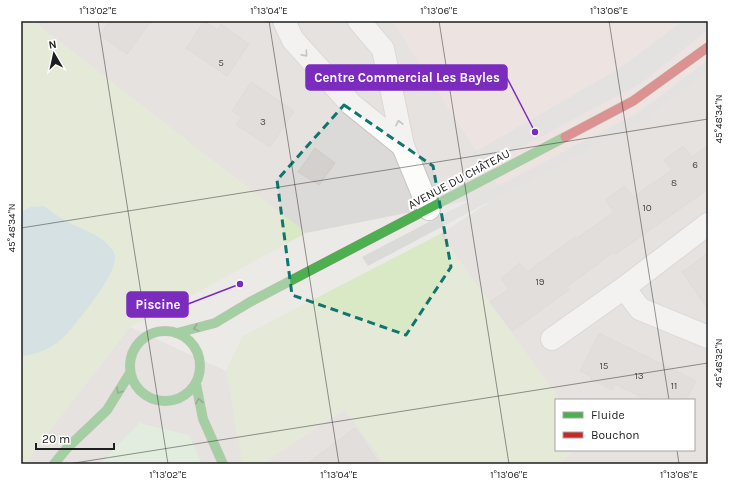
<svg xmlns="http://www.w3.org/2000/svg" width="729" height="485" viewBox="0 0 729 485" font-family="Karla,sans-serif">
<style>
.residential{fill:#dbdad8}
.commercial{fill:#eedddc}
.religious{fill:#dadad8}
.grass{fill:#d9e9c5}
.park{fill:#d4f2d4}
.water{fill:#bad8e0}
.building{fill:#d3d0cd;stroke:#cfcbc8}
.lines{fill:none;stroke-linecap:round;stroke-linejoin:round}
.street-casing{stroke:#c5c4c3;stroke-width:24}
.fast-casing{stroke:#95967e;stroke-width:10}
.jam-casing{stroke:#95967e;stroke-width:10}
.street{stroke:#fcfcfb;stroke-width:22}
.fast{stroke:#4caf50;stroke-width:9}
.jam{stroke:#c62828;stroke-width:9}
.oneway{stroke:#989898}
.oneway2{stroke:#335f34}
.marked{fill:none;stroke:#0f766e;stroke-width:3;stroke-dasharray:8 5;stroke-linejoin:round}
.ticks{fill:none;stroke:#1e1e1e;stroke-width:1;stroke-opacity:0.45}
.labels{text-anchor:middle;stroke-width:4;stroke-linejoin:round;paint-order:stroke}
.number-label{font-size:10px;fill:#4b4a4a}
.street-label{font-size:12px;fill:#1e1e1e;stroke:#fff}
.leader{fill:none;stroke:#7b2cbf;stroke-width:1.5}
.callout-dot{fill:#7b2cbf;stroke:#fff;stroke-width:1.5}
.callout{fill:#7b2cbf;stroke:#7b2cbf;stroke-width:1.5}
.callout-label{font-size:13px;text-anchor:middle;font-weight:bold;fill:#fff}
.neatline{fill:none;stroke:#1e1e1e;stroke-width:1.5}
.ticks-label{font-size:10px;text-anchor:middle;fill:#1e1e1e}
</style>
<rect width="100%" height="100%" fill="#eceae7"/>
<g class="residential">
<polygon points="33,21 393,21 504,194 708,70 708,464 558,464 575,450 694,450 694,400 560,400 440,234 502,194 306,233"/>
<polygon points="130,327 226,371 243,464 23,464"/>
<polygon points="345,409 385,464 262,464"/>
</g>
<polygon class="commercial" points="393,21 708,21 708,70 504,194"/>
<g class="religious">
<polygon points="682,21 708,21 708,30 642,83 488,165 469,155 620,68"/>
<polygon points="708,60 708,70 645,119 368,266 362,257 639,112"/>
</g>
<g class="grass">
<polygon points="21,21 33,21 37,24 306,233 174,305 130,327 25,464 21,464"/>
<polygon points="440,234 560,400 556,400 556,450 575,450 558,464 385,464 344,409 262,464 243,464 226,371 243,336"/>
</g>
<polygon class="park" points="139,423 189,435 202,464 100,464"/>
<path class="water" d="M44,206C51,211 57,216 64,220C78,228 95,232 107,244C111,248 116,253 115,259C113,280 79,319 66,335C55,346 37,356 21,356V212L31,207Z"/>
<g class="building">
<polygon points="109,21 151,21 127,54 100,35"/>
<polygon points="204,21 218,30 221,24 249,44 227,76 186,48"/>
<polygon points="251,82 294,111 270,147 236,125 241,117 232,111"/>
<polygon points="708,145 708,189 616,254 614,252 567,287 569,290 512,331 490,302 509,289 501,278 520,263 527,272 575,237 576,239 614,212 605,200 625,186 633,197 672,170 664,160 683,146 692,157"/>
<polygon points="315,148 335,163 319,185 298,172"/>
<polygon points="708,253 708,309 682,272"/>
<polygon points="599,333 696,381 686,400 647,400 615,384 612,390 590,379 592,377 580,371"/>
<polygon points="355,428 380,464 307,464"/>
</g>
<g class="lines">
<defs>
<g id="street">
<polyline points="284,21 293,40 351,104 403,146 383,49 359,21"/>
<polyline points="403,146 429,209"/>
<polyline points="708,224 624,288 640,309 708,337"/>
<polyline points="552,339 624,288"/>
</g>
<g id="fast">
<circle cx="165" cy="366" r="35"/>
<polyline points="177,333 215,323 250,302 565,137"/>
<polyline points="196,384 203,419 223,464"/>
<polyline points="54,464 67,448 107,410 130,373"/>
</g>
<polyline id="jam" points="565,137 633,101 708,47"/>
</defs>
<use href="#street" class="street-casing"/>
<use href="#fast" class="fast-casing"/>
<use href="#jam" class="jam-casing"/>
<use href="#street" class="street"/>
<use href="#fast" class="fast"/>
<use href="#jam" class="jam"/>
</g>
<defs><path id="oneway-chevron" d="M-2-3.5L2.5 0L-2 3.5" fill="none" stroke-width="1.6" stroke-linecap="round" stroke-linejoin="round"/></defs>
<g class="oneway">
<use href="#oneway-chevron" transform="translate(305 54) rotate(48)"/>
<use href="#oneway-chevron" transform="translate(399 123) rotate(-102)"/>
</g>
<g class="oneway2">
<use href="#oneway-chevron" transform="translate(196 328) rotate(165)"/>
<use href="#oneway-chevron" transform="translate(119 391) rotate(122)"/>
<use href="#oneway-chevron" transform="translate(199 401) rotate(-100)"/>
</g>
<path d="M0 0H729V485H0ZM344,105L433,166L451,267L406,335L292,295L277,180Z" fill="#eceae7" fill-opacity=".55" fill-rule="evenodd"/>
<path class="marked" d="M344,105L433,166L451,267L406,335L292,295L277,180Z"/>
<path class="ticks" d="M98,21L168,464M269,21L339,464M439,21L509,464M609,21L669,400M21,228L708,119M677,450L679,464M68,464L708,363"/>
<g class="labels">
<g class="number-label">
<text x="221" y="66">5</text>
<text x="263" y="125">3</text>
<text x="695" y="168">6</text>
<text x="674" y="186">8</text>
<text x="647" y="211">10</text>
<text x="540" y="285">19</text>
<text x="604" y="369">15</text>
<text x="639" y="379">13</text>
<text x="674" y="389">11</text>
</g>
<g class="street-label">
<text transform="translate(459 179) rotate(-28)" y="4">AVENUE DU CHÂTEAU</text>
</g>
</g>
<path class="leader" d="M535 132L507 78M240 284L188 304"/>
<g class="callout-dot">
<circle cx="535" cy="132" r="4"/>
<circle cx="240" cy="284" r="4"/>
</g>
<g class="callout">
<rect x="306" y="65" width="201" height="25" rx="4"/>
<rect x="127" y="292" width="61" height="25" rx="4"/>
</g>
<g class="callout-label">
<text x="407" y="82">Centre Commercial Les Bayles</text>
<text x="158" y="309">Piscine</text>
</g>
<rect width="729" height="485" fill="none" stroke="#ffffff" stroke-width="44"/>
<rect x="555" y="399" width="140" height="52" fill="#ffffff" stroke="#a5a5a5"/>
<rect x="563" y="412" width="20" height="6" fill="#4caf50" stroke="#a5a5a5"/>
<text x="591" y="419" font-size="12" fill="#1e1e1e">Fluide</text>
<rect x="563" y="432" width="20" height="6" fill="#c62828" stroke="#a5a5a5"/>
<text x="591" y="439" font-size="12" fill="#1e1e1e">Bouchon</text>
<g transform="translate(54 54) rotate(351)" stroke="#ffffff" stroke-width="3" paint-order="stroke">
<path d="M0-3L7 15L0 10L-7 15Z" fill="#1e1e1e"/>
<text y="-6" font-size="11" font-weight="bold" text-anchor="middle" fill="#1e1e1e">N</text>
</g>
<path d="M36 443v6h78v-6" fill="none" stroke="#1e1e1e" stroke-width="2"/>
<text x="42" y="443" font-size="12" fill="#1e1e1e" stroke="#ffffff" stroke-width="3" paint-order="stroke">20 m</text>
<rect x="22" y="22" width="685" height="441" class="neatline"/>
<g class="ticks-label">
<text x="98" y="14">1°13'02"E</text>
<text x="269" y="14">1°13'04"E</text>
<text x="439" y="14">1°13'06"E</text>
<text x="609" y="14">1°13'08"E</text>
<text transform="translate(718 119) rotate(-90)" y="4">45°48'34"N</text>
<text transform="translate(11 228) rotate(-90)" y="4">45°48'34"N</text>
<text transform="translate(718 363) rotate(-90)" y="4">45°48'32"N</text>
<text x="168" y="478">1°13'02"E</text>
<text x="339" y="478">1°13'04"E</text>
<text x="509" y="478">1°13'06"E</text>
<text x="679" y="478">1°13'08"E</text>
</g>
</svg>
